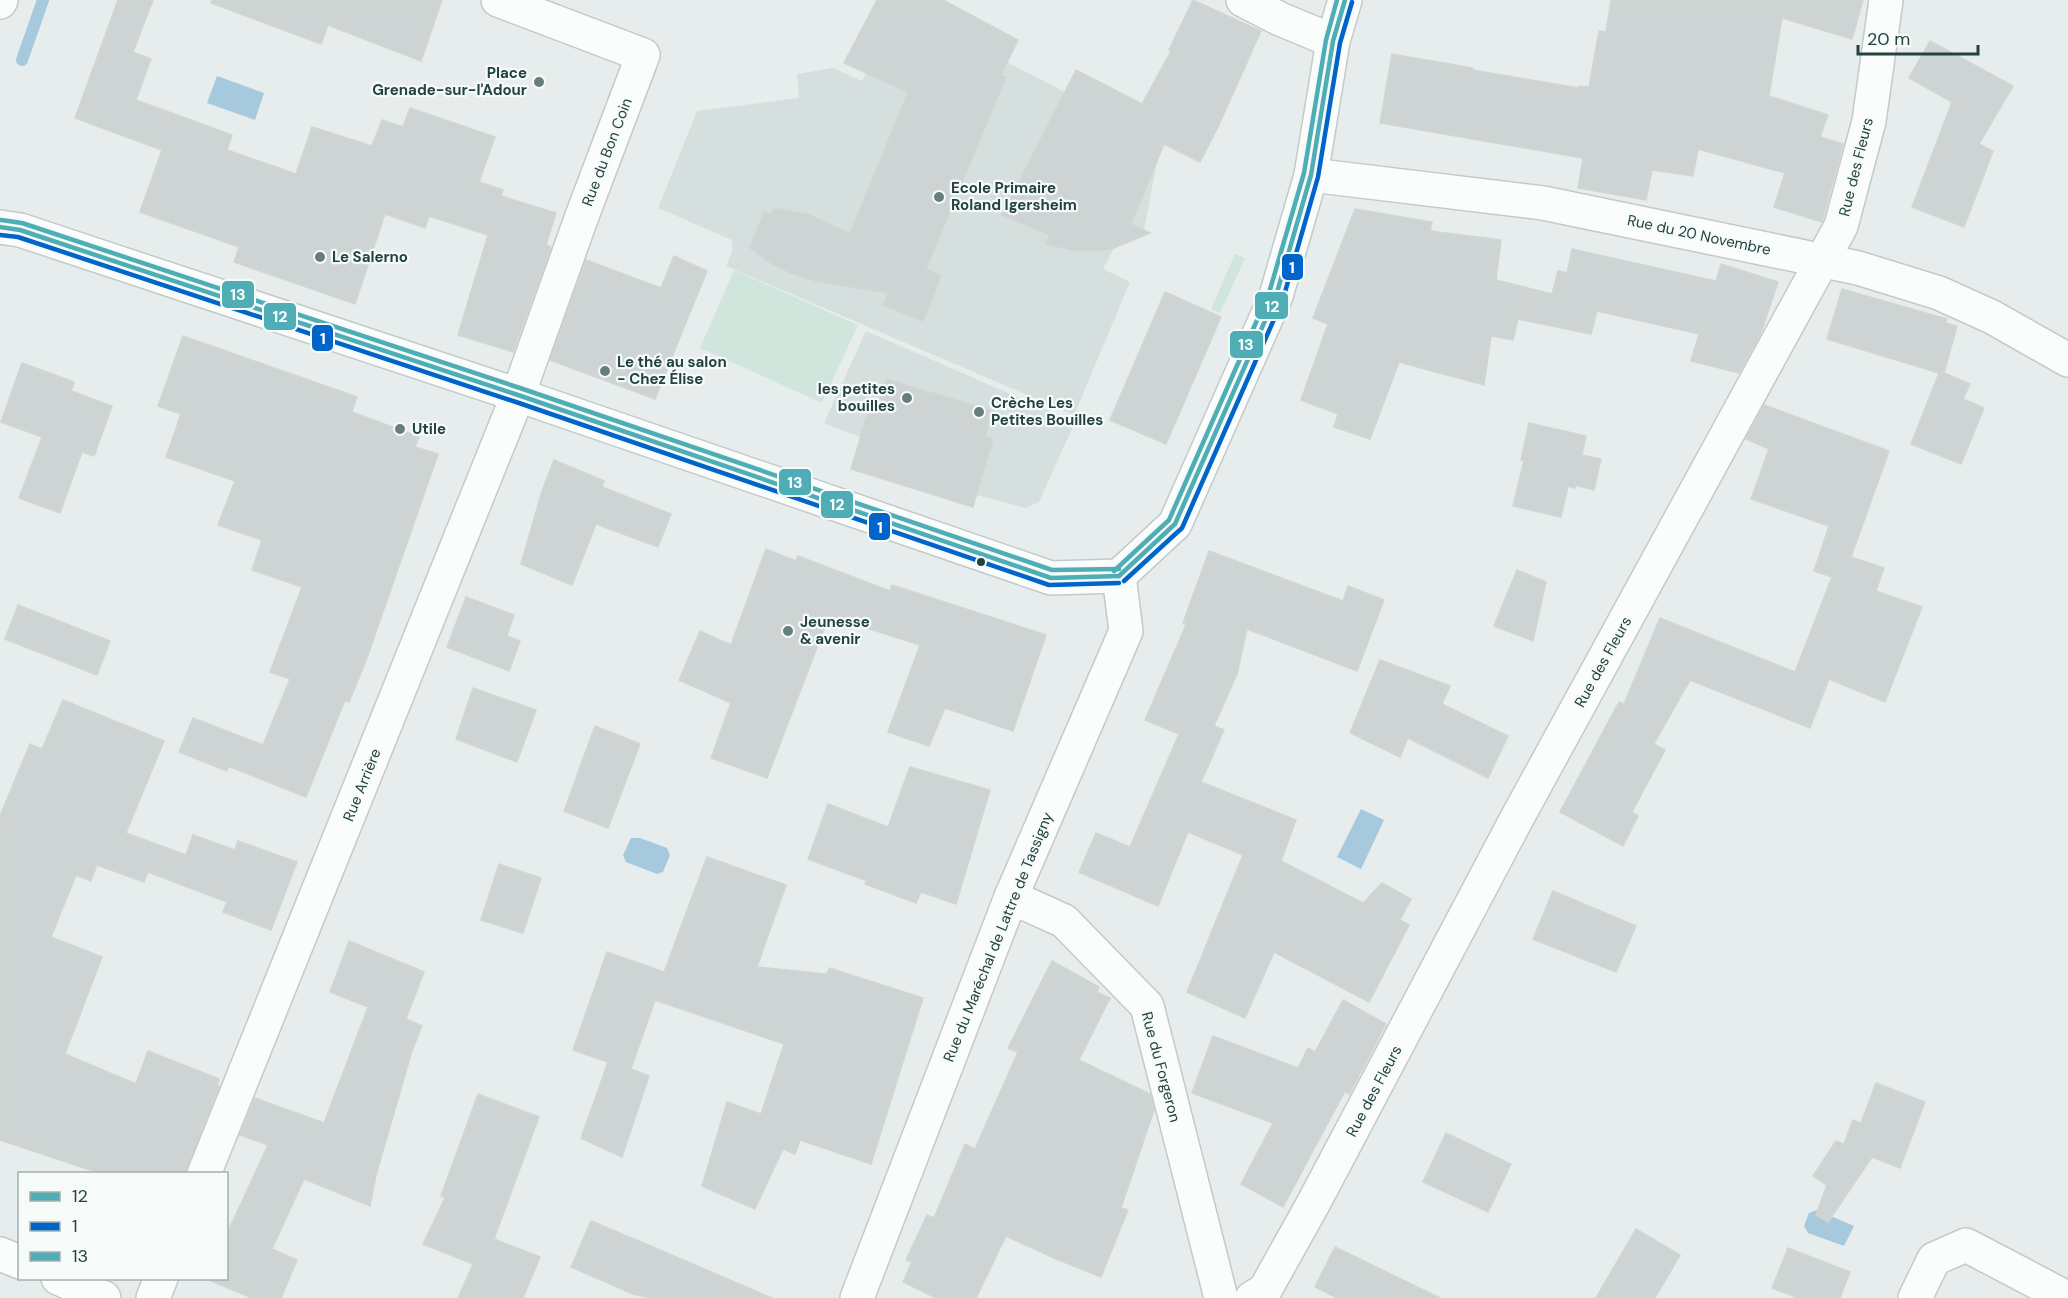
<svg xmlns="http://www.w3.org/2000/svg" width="2068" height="1298" viewBox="0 0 2068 1298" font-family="'DM Sans',sans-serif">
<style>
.built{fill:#d5dfdd}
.green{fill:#d0e6dc}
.water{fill:#a7c9dd}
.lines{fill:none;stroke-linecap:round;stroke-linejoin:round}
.stream{stroke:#a7c9dd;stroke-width:12}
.building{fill:#ced4d3;stroke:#d0d6d5;stroke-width:1.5}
.minor-casing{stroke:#c4cac9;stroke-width:36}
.secondary-casing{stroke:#c3caca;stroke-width:36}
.minor{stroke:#fbfcfc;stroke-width:33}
.secondary{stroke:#fbfcfc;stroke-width:33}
.bus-1-casing{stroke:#f6fbfa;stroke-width:9}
.bus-2-casing{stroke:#f6fbfa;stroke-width:9}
.bus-3-casing{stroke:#f6fbfa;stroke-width:9}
.bus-1{stroke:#4fadb5;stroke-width:4.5}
.bus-2{stroke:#0064c8;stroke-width:4.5}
.bus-3{stroke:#4fadb5;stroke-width:4.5}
.poi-dot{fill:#687e7d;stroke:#f6fbfa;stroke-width:2}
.bus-dot{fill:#234341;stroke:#f6fbfa;stroke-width:2}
.labels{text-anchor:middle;stroke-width:4.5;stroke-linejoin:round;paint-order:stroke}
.poi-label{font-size:15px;font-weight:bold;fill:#234341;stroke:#f6fbfa;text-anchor:start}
.street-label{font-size:15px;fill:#234341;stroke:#f6fbfa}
.line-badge{stroke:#f6fbfa;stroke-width:2}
.badge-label{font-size:16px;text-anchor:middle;font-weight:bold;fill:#fff}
</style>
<rect width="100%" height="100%" fill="#e7edec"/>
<g class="built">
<polygon points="924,19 1165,144 1157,161 1144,230 1132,240 1114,248 1103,269 1130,282 1074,415 726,266 732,252 732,240 658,208 697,111 799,98 797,74 833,68 862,81 866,73 889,83"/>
<polygon points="866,331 1075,422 1039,502 1025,508 977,495 993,438 872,402 860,437 824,423"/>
</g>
<g class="green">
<polygon points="1235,254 1245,258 1220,313 1211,309"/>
<polygon points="734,270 858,325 822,403 700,348"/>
</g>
<g class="water">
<polygon points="217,76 264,93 255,120 207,103"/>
<polygon points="1361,809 1384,820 1361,869 1337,857"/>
<polygon points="631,838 640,838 667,848 670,855 663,872 657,874 626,862 623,855"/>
<polygon points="1817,1210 1854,1226 1844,1246 1808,1233 1804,1226 1809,1213"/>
</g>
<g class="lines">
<polyline class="stream" points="22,60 43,0"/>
</g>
<g class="building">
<polygon points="118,0 153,0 133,52 151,59 136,100 232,135 227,150 296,174 312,127 372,146 382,120 403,127 410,108 495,137 479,182 503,190 501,196 556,213 546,245 551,247 513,352 458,335 488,235 429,216 425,228 385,214 355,304 234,262 239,247 140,212 162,150 75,118"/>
<polygon points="212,0 442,0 421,61 328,25 321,44 211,3"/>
<polygon points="877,0 943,0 1018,40 1001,75 1006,77 926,269 941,276 923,321 883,305 888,293 816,281 791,273 774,265 750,248 764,212 771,215 774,208 810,215 850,234 908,92 844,63"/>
<polygon points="1193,0 1261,31 1218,127 1200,162 1164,144 1131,224 1150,233 1114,248 1099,251 1073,250 1046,244 1050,235 1002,215 1076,70 1142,104 1171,51 1169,50"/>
<polygon points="1611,0 1863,0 1852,39 1782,18 1769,96 1828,115 1820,137 1843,144 1822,222 1774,207 1785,173 1698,149 1693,176 1652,170 1646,200 1578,188 1583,158 1380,123 1392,54 1473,68 1472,70 1579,88 1579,86 1589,87 1599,31 1606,32"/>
<polygon points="1930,41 2013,86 1979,144 1993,151 1964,227 1912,207 1952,102 1909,78"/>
<polygon points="1355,209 1432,222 1430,231 1501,240 1496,280 1552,294 1558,271 1567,273 1572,249 1716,281 1721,264 1778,282 1761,333 1739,373 1691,361 1699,334 1597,311 1591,334 1518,319 1513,340 1491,336 1484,385 1399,362 1370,439 1334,427 1338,414 1301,400 1328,324 1313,318"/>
<polygon points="674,256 707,271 655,399 550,360 586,260 661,288"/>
<polygon points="1842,289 1947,319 1946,323 1957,326 1944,373 1970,384 1963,399 1984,408 1961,464 1911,444 1939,373 1827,339"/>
<polygon points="1165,292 1221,317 1166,444 1110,420"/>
<polygon points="183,336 357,397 352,412 419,437 415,447 438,454 367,658 349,702 345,700 306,797 228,766 227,771 179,752 193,718 263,745 290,679 270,672 302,587 252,570 262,540 218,525 235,481 166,457 181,414 158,406"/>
<polygon points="22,363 74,382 71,391 112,406 94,456 82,452 60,513 19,498 42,437 1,422"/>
<polygon points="886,379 993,411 985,436 993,439 973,507 851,469 871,402 879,404"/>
<polygon points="1764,405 1889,451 1851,557 1884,568 1876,591 1922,607 1885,702 1829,679 1810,728 1690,680 1654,744 1665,750 1632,812 1638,816 1623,846 1560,812 1619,702 1624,704 1660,618 1795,672 1832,577 1814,571 1829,526 1751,499 1769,449 1746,439"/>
<polygon points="1529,423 1586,436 1582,455 1601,459 1594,490 1575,485 1575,488 1568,486 1561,517 1513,506 1524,460 1521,460"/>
<polygon points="554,460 604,481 602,487 671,514 658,547 596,524 572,585 521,564 542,491"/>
<polygon points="766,549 796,561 798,556 890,591 892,585 1046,635 1013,731 945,708 929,746 888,732 920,645 829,616 767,778 711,758 731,703 679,680 700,631 731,645"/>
<polygon points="1209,551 1343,601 1348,586 1384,600 1357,671 1247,629 1237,674 1214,726 1224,730 1201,782 1296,820 1281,861 1363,903 1382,883 1411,899 1400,920 1409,925 1369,1002 1274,952 1245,1018 1187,992 1243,855 1188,832 1158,906 1079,872 1096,833 1130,847 1179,734 1145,720 1186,625 1183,623"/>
<polygon points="1517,570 1546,582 1533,641 1494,626"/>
<polygon points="466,597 514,615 507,636 520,641 509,671 447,647"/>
<polygon points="18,605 110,641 97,675 5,639"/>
<polygon points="1380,660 1450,686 1442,704 1508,736 1488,778 1408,738 1400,757 1350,733"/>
<polygon points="473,688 536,710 517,762 456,739"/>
<polygon points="63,700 164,741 126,833 186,855 193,835 235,850 238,841 297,862 271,930 223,912 227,902 148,872 144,882 97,865 91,881 76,875 51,937 102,957 65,1054 136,1084 148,1051 219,1079 217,1085 219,1086 185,1173 99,1173 0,1140 0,816 30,744 42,749"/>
<polygon points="595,726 640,744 608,828 564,811"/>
<polygon points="910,767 990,790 956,904 921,892 916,903 865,884 867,881 808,859 828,804 888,827"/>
<polygon points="707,857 786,885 757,967 827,974 829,968 923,998 871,1164 800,1140 795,1154 783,1149 755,1209 702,1186 727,1102 761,1114 784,1044 655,1000 631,1069 649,1076 622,1157 581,1138 608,1062 573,1050 607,952 664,972 660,983"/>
<polygon points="499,864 541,878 523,933 481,920"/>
<polygon points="1553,891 1636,926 1616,972 1533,939"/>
<polygon points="349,941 424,972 406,1019 422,1026 412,1051 376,1175 370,1206 304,1179 272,1249 297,1260 281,1298 252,1298 209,1280 210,1278 226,1278 226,1236 268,1145 240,1135 255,1098 324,1123 368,1007 330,992"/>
<polygon points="1052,961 1099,987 1097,992 1110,998 1079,1060 1150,1094 1154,1110 1121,1208 1128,1210 1101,1277 1056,1259 1006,1236 976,1298 936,1298 903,1282 912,1262 906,1260 927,1215 934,1218 965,1144 975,1149 1018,1052 1008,1048"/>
<polygon points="1343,1000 1386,1024 1349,1094 1345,1091 1283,1207 1241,1184 1273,1123 1192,1093 1213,1036 1298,1068 1308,1048 1315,1052"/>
<polygon points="1876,1083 1925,1102 1900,1168 1872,1157 1828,1222 1816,1215 1827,1185 1813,1176 1836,1141 1844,1144 1853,1120 1861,1123"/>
<polygon points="478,1094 539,1117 494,1239 540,1257 523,1298 458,1298 473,1264 423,1244 445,1198 441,1196"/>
<polygon points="1446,1133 1511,1164 1488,1212 1423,1182"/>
<polygon points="591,1221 653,1247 772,1298 650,1298 633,1294 571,1267"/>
<polygon points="1636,1229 1680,1255 1655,1298 1596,1298"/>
<polygon points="1335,1247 1440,1298 1337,1298 1315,1287"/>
<polygon points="1788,1248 1850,1272 1840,1298 1798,1298 1772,1288"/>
</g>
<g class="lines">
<defs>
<g id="minor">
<polyline points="1243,0 1280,19 1333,41"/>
<polyline points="0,2 1,0"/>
<polyline points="1311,175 1543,203 1858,268 1939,293 1992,317 2068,360"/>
<polyline points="1011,897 1064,921 1147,1006 1221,1298"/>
<polyline points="204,1174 518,395 582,216 643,55 498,0"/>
<polyline points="0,1254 20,1262"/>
<polyline points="58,1278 104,1298"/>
<polyline points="153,1298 161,1278"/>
<polyline points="857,1298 1011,897 1126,631 1119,576"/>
<polyline points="1252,1298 1265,1290 1313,1204 1516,820 1841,226 1869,121 1886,0"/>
<polyline points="1915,1298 1934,1259 1966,1245 2067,1298"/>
</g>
<polyline id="secondary" points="0,227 20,230 518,395 1051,578 1119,576 1175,524 1276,296 1311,175 1333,41 1345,0"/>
</defs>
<use href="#minor" class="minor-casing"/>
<use href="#secondary" class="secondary-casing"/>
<use href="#minor" class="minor"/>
<use href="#secondary" class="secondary"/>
<defs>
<g id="bus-1">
<polyline points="0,227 20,230 518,395 1051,578 1119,576"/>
<polyline points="1119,576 1175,524 1276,296 1311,175 1333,41 1345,0"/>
</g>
<g id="bus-2">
<polyline points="0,235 18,237 516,402 1049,585 1119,583"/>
<polyline points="1124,581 1182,528 1283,299 1318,177 1340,43 1352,2"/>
</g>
<g id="bus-3">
<polyline points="1,220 22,223 520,388 1052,570 1119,569"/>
<polyline points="1114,571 1169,520 1269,293 1304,173 1326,40 1337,0"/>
</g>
</defs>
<use href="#bus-1" class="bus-1-casing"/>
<use href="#bus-2" class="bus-2-casing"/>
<use href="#bus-3" class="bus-3-casing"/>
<use href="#bus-1" class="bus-1"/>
<use href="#bus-2" class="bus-2"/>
<use href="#bus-3" class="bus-3"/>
</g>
<g class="poi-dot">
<circle cx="539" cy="82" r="6"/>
<circle cx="939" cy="197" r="6"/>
<circle cx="320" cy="257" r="6"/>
<circle cx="605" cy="371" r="6"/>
<circle cx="907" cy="398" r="6"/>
<circle cx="979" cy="412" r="6"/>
<circle cx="400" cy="429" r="6"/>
<circle cx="788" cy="631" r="6"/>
</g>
<circle class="bus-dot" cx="981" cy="562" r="5"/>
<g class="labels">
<g class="poi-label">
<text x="527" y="78" text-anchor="end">Place<tspan x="527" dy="17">Grenade-sur-l'Adour</tspan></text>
<text x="951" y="193">Ecole Primaire<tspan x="951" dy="17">Roland Igersheim</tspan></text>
<text x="332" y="262">Le Salerno</text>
<text x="617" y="367">Le thé au salon<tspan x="617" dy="17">- Chez Élise</tspan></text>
<text x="895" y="394" text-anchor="end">les petites<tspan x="895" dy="17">bouilles</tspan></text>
<text x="991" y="408">Crèche Les<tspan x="991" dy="17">Petites Bouilles</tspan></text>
<text x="412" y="434">Utile</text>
<text x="800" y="627">Jeunesse<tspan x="800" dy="17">&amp; avenir</tspan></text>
</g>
<g class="street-label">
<text transform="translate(607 152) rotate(-69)" y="5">Rue du Bon Coin</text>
<text transform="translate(1856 167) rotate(-76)" y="5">Rue des Fleurs</text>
<text transform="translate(1699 235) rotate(12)" y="5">Rue du 20 Novembre</text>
<text transform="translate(1603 662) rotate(-61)" y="5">Rue des Fleurs</text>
<text transform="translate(362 785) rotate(-68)" y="5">Rue Arrière</text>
<text transform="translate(998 937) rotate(-68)" y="5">Rue du Maréchal de Lattre de Tassigny</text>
<text transform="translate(1161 1067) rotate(75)" y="5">Rue du Forgeron</text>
<text transform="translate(1374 1091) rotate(-62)" y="5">Rue des Fleurs</text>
</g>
</g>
<g class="line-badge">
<rect x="1281" y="253" width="23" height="28" rx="6" fill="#0064c8"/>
<rect x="221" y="280" width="34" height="29" rx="6" fill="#4fadb5"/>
<rect x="1254" y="291" width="35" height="29" rx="6" fill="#4fadb5"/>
<rect x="263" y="302" width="34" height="29" rx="6" fill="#4fadb5"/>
<rect x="311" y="324" width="23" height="28" rx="6" fill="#0064c8"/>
<rect x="1229" y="330" width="35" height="29" rx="6" fill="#4fadb5"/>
<rect x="778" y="468" width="34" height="28" rx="6" fill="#4fadb5"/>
<rect x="820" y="490" width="34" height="29" rx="6" fill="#4fadb5"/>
<rect x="868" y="512" width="23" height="29" rx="6" fill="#0064c8"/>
</g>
<g class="badge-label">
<text x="1292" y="273">1</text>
<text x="238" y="300">13</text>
<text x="1272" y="312">12</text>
<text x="280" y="322">12</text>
<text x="323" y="344">1</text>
<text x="1246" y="350">13</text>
<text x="795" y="488">13</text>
<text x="837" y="510">12</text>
<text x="880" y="533">1</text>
</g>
<rect x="18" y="1172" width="210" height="108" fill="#f6fbfa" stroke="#a2b1b0" stroke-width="1.5"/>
<rect x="30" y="1192" width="30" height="9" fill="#4fadb5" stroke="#a2b1b0" stroke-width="1.5"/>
<text x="72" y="1202" font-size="18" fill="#234341">12</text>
<rect x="30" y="1222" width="30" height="9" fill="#0064c8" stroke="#a2b1b0" stroke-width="1.5"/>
<text x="72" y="1232" font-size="18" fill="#234341">1</text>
<rect x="30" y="1252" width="30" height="9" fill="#4fadb5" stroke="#a2b1b0" stroke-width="1.5"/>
<text x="72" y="1262" font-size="18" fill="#234341">13</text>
<path d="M1858 45v9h120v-9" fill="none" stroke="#234341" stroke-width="3"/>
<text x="1867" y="45" font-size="18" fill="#234341" stroke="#f6fbfa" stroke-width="4.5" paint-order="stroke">20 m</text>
</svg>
